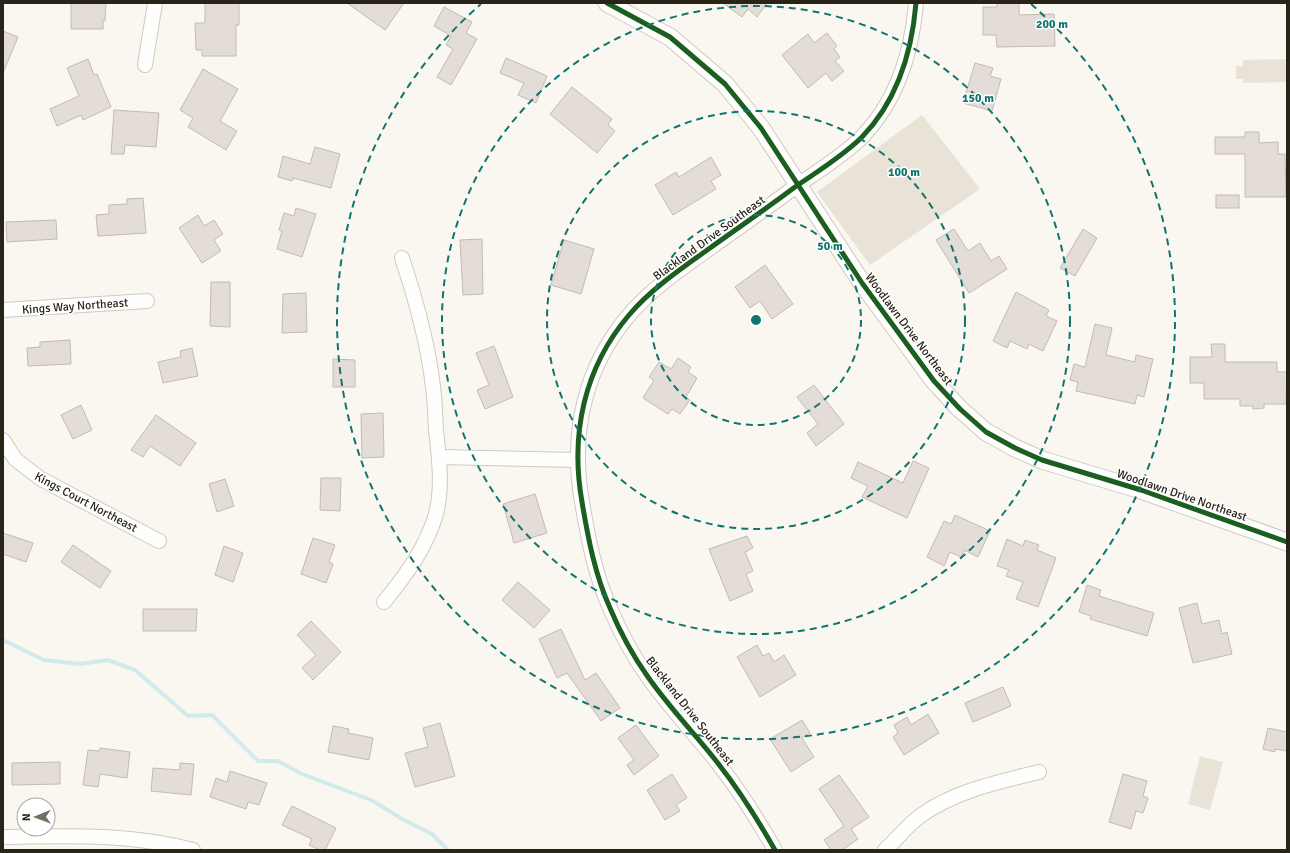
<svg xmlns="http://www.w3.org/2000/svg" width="1290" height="853" viewBox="0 0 1290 853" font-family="Signika,sans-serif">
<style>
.green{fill:#e8e3d6}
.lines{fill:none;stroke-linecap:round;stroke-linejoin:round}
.stream{stroke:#d1ebec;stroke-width:4}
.building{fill:#e3dcd7;stroke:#c2bab5}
.minor-casing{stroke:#cfcac1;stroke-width:16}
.tertiary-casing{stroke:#cfcac1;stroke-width:19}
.minor{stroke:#fefefd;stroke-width:14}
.tertiary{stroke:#fefefd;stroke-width:17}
.cycleway-casing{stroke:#fff;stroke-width:8}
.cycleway{stroke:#1b5e20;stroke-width:5}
.ring{fill:none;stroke:#0f766e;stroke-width:2;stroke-dasharray:7 5}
.labels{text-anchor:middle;stroke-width:3;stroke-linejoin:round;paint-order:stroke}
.street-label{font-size:12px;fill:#292418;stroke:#fff}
.centre{fill:#0f766e;stroke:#fff;stroke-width:2}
.ring-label{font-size:12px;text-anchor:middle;font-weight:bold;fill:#0f766e;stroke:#fff;stroke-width:3;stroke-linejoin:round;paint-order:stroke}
</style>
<rect width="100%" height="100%" fill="#faf7f0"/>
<g class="green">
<polygon points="1287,59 1287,82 1243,83 1243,79 1236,79 1236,66 1243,66 1243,60"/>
<polygon points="922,115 980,189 870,265 817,192"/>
<polygon points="1200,756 1223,762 1210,810 1188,804"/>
</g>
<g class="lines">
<polyline class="stream" points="3,640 44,660 80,664 108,660 135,670 188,716 212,715 258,761 278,761 302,774 371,800 404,820 432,834 448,850"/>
</g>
<g class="building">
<polygon points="71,3 106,3 105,21 103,20 103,29 71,29"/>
<polygon points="205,3 239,3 239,25 236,25 236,56 202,56 202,50 196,50 195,23 205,23"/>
<polygon points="347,3 404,3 385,30"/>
<polygon points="723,3 767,3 757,17 748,9 742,17"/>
<polygon points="997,3 1019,3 1019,15 1054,14 1055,46 997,47 996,35 983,35 983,7 997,7"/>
<polygon points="444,7 472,22 466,33 477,39 451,85 437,77 453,49 446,45 451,36 434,26"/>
<polygon points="3,31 18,37 3,73"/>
<polygon points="827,33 837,46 834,49 840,57 835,61 844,71 832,81 826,73 808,88 782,55 808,34 814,43"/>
<polygon points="506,58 547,76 536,103 518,95 524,83 500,73"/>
<polygon points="88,59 94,75 97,74 111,107 83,120 81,115 57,126 50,109 79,96 67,68"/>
<polygon points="975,63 993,68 990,76 1001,79 992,111 963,103"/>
<polygon points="203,69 238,89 220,121 237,131 226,150 188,127 193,118 180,110"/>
<polygon points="572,87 612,119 608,125 615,131 597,153 550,114"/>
<polygon points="114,110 159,113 156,147 125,145 124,154 111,154"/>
<polygon points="1245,132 1259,132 1259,143 1278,142 1278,154 1285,154 1286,197 1245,197 1245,154 1215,154 1215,137 1245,137"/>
<polygon points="315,147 340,154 331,188 293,178 292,181 278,177 283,156 310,164"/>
<polygon points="711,157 721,175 711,181 716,189 673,215 655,185 676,172 679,177"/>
<rect x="1216" y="195" width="23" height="13"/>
<polygon points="143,198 146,233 98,236 96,215 109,214 109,205 127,204 127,199"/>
<polygon points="296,208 316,214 302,257 277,249 282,231 279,230 284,213 294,216"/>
<polygon points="198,215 204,226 214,220 223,234 214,240 221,251 202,263 179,228"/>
<polygon points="56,220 57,239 7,242 6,222"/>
<polygon points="954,229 968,251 980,243 991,261 999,256 1007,269 969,293 936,240"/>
<polygon points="1083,229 1097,238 1075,276 1060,268"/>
<polygon points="482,239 483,294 463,295 460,240"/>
<polygon points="564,240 594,249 581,294 551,285"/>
<polygon points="765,265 793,304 772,319 760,301 750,308 735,287"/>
<polygon points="211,282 230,282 230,327 210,326"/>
<polygon points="1016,292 1049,310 1046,316 1057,321 1043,351 1029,344 1027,349 1010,341 1007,348 993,341"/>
<polygon points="306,293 307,332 282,333 283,294"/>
<polygon points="1095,324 1112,328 1106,355 1135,362 1136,355 1153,359 1144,397 1137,395 1135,404 1076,391 1078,382 1070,380 1074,364 1085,367"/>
<polygon points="70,340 71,364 28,366 27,348 40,347 40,342"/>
<polygon points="1211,344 1225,344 1225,362 1277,362 1277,372 1287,372 1286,404 1264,404 1264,408 1253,409 1253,406 1240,406 1240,399 1204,399 1204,383 1190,383 1190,357 1212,357"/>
<polygon points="494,346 513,397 485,409 477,390 489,385 476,353"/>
<polygon points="192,348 198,376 163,383 158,362 181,357 180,351"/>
<polygon points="678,358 691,367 688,372 697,378 686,397 690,400 680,414 672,409 668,414 643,398 654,380 649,377 659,362 671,369"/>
<polygon points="333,359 355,360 355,387 333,387"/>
<polygon points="814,385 844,424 816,446 807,433 818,424 797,397"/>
<polygon points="81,405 92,430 73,439 61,415"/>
<polygon points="383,413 384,457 362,458 361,414"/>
<polygon points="156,415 196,443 180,466 150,446 143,457 131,450"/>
<polygon points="913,461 929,468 907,518 862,497 868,486 851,478 858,462 903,483"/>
<polygon points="321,478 341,478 340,511 320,510"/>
<polygon points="225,479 234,506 217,512 209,484"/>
<polygon points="535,494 547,533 514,543 503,504"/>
<polygon points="955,515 990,531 978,557 964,550 961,557 950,552 944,566 927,557 944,521 951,524"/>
<polygon points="3,533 33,543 26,562 3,554"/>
<polygon points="747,536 753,548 745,552 753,571 746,574 753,591 730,601 709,549"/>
<polygon points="313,538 335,545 329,562 333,564 326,583 301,574"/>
<polygon points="1007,539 1023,546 1025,540 1039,545 1037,550 1056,558 1038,607 1016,599 1023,582 1006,576 1009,570 997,566"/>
<polygon points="73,545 111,571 100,588 61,562"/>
<polygon points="224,546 243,553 233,582 215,575"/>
<polygon points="518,582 550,610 534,628 502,600"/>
<polygon points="1087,585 1101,590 1099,596 1154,613 1147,636 1090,619 1091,616 1079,612"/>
<polygon points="1197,603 1202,624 1219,620 1222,634 1227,632 1232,654 1193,663 1179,608"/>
<polygon points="143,609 197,609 196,631 143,631"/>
<polygon points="311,621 341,652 313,680 302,668 316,655 297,635"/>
<polygon points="561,629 585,680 596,673 620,708 601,721 567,673 557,678 539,639"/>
<polygon points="757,645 763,656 769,653 774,662 784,655 796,675 760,697 737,657"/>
<polygon points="1003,687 1011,706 973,722 965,703"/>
<polygon points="928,714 939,733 904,755 893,737 898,733 894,725 907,717 911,725"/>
<polygon points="802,720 810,733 802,738 814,757 791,772 770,739"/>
<polygon points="440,723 455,776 415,787 405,753 428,747 423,728"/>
<polygon points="636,725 659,756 634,775 627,765 634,760 618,738"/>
<polygon points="333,726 349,729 348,733 373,738 369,760 328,752"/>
<polygon points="1268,728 1287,732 1287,751 1275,749 1275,752 1263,749"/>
<polygon points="100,748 130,752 127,778 100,774 98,787 83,785 88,750 99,751"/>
<polygon points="60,762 60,784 12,785 12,763"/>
<polygon points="180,763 194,764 191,795 151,791 153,768 180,770"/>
<polygon points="230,771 267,783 259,805 248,802 246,809 210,797 216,778 227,782"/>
<polygon points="672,774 687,798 676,805 680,811 665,820 647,790"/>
<polygon points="1123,774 1147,781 1143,796 1148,798 1143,813 1136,811 1131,829 1109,822"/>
<polygon points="839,775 869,817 851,829 858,839 842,850 831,850 824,840 844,826 819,789"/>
<polygon points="292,806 336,828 325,850 320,850 309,845 312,839 282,825"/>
</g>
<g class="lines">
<defs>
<g id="minor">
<polyline points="145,65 155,3"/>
<polyline points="3,310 147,301"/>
<polyline points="3,440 15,459 41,479 159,541"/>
<polyline points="439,457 577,460"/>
<path d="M384,602C406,575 426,548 436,514C443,487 439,457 436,430C435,415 435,401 433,387C428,343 416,300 402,258"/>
<path d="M3,837C67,836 130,833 193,850"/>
<path d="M775,850C758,820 739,790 717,762C695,734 669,707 648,677C633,656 620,632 610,608C595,575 588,538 582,502C570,434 584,368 629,315C651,289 682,268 710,248C738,228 767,208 795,187C818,171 843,156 862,137C897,101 912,51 916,3"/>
<path d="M885,850C897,839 907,826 920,816C955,791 998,782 1039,772"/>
</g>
<polyline id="tertiary" points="607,3 670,37 725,84 761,128 862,283 934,381 960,409 986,432 1015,448 1042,460 1141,490 1287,542"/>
</defs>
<use href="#minor" class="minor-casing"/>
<use href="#tertiary" class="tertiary-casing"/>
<use href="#minor" class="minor"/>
<use href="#tertiary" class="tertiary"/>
<defs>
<g id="cycleway">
<polyline points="607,3 670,37 725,84 761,128 862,283 934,381 960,409 986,432 1015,448 1042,460 1141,490 1287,542"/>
<path d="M775,850C758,820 739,790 717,762C695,734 669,707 648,677C633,656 620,632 610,608C595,575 588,538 582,502C570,434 584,368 629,315C651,289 682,268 710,248C738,228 767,208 795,187C818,171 843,156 862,137C897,101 912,51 916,3"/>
</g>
</defs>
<use href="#cycleway" class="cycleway-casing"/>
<use href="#cycleway" class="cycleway"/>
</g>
<g class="ring">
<circle cx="756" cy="320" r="105"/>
<circle cx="756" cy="320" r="209"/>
<circle cx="756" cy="320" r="314"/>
<path d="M1031 4A419 419 0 1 1 481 4"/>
</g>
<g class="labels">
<g class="street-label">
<text transform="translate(709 238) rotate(-36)" y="4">Blackland Drive Southeast</text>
<text transform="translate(75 306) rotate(-4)" y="4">Kings Way Northeast</text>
<text transform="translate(909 329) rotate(53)" y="4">Woodlawn Drive Northeast</text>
<text transform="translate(1182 495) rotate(19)" y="4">Woodlawn Drive Northeast</text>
<text transform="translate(86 502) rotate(28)" y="4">Kings Court Northeast</text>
<text transform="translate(690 711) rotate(52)" y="4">Blackland Drive Southeast</text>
</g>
</g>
<circle cx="756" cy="320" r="6" class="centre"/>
<g class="ring-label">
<text x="1052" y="28">200 m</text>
<text x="978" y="102">150 m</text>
<text x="904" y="176">100 m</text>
<text x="830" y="250">50 m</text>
</g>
<rect width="1290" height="853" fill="none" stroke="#292418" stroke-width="8"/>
<g transform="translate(36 817) rotate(269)"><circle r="19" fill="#ffffff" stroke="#a9a7a3"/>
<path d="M0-3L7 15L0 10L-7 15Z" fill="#726e64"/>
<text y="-6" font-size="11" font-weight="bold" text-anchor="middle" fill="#292418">N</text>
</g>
</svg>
